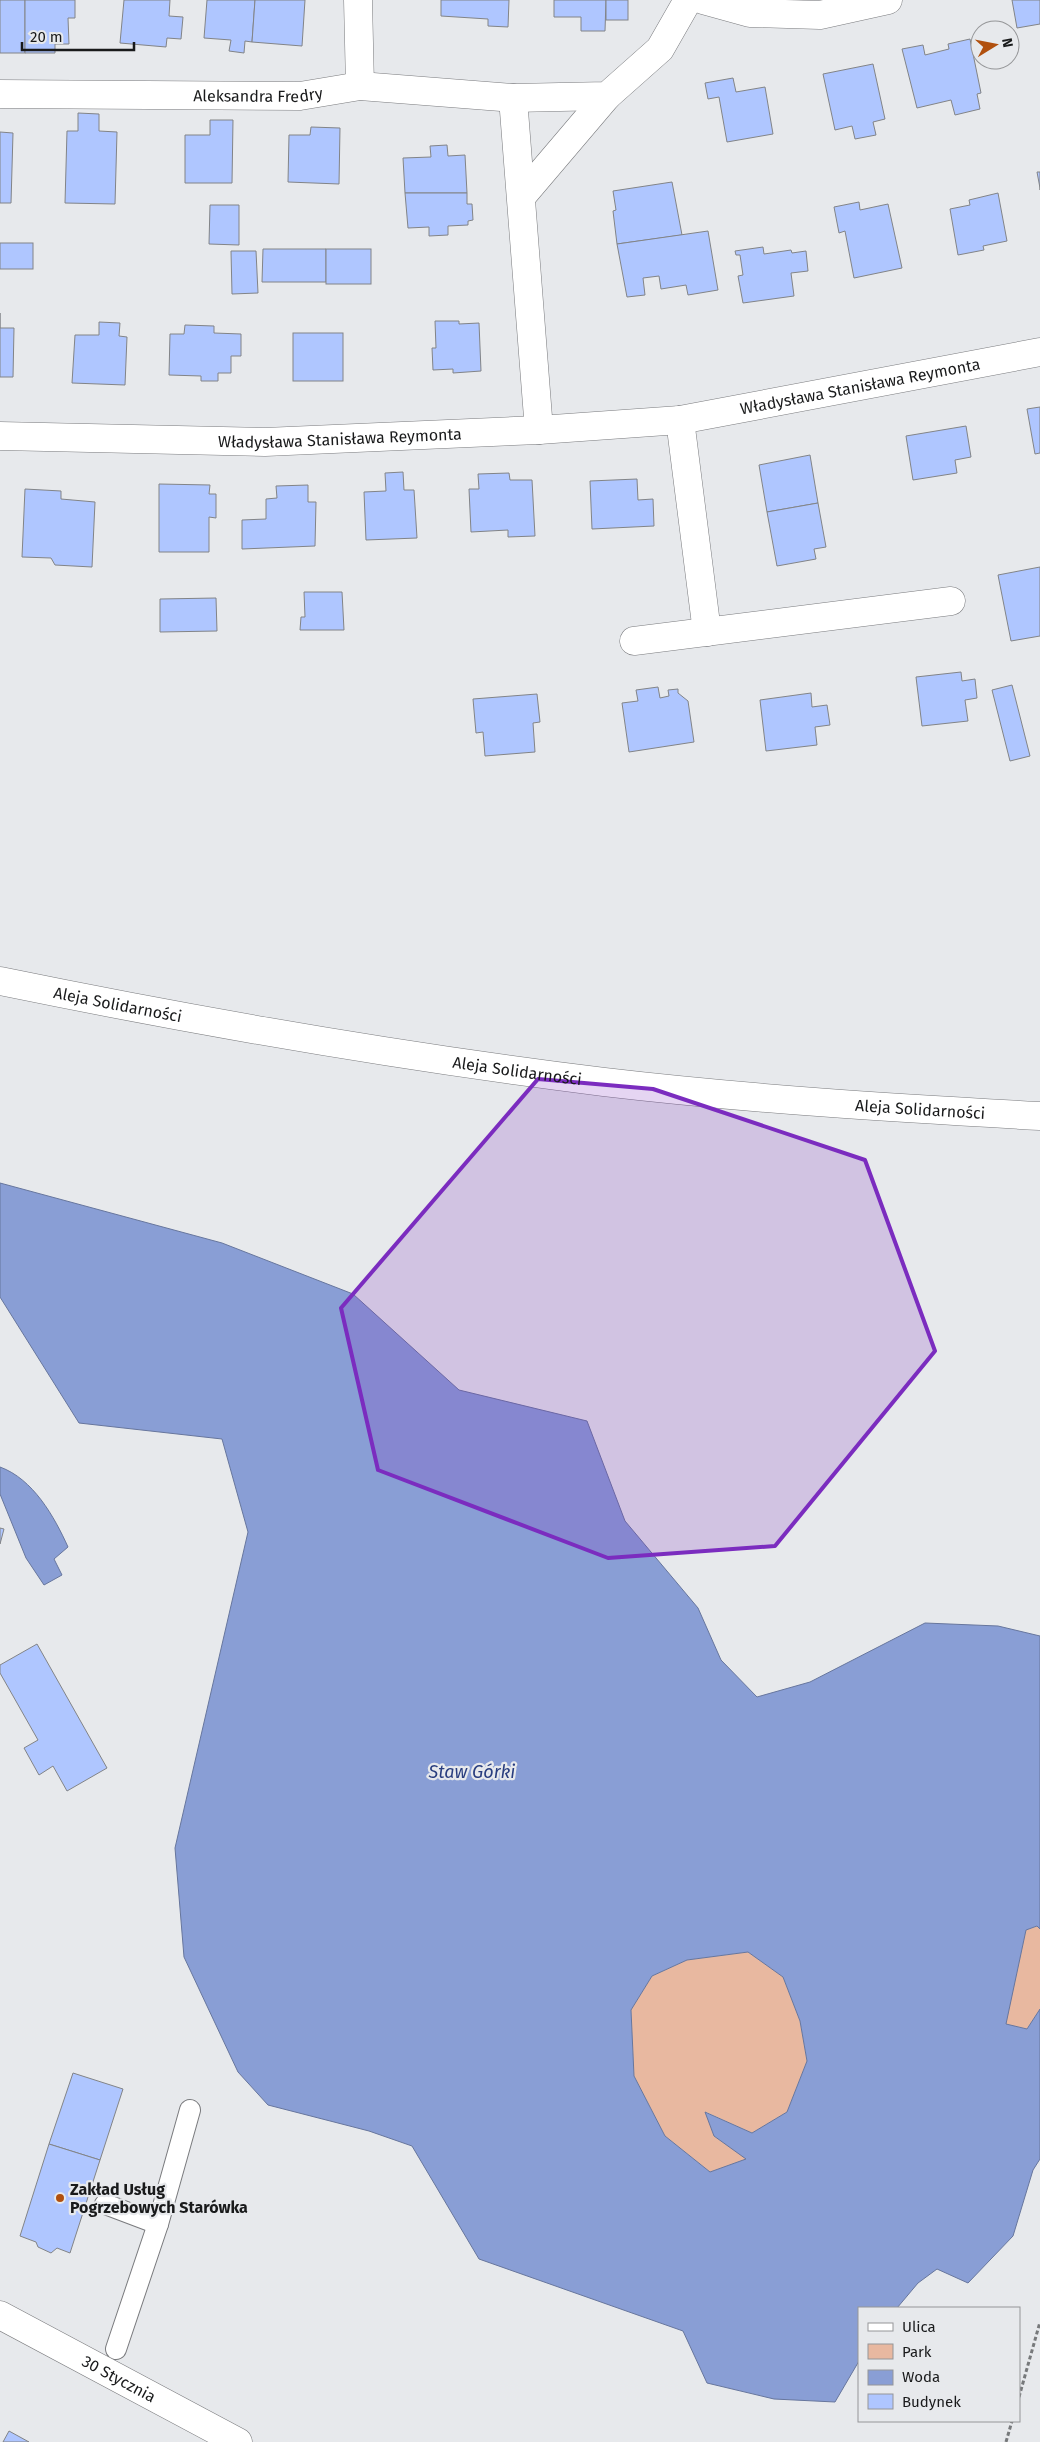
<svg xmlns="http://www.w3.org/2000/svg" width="1040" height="2442" viewBox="0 0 1040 2442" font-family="'Fira Sans',sans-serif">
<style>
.green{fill:#e8b8a0}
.water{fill:#899ed5;stroke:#67769d;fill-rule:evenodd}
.building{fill:#afc6ff;stroke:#828487}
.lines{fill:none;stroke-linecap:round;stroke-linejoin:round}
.lane-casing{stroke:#7a7b7e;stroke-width:22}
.street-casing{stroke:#7a7b7e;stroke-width:29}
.secondary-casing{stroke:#7a7b7e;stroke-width:29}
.primary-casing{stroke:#7a7b7e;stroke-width:29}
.path{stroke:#77797b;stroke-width:3;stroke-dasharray:4 2.5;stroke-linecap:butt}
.lane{stroke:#fff;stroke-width:20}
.street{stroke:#fff;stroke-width:28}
.secondary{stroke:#fff;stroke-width:28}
.primary{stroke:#fff;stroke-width:28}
.marked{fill:#7b2cbf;fill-opacity:0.2;stroke:#7b2cbf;stroke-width:4;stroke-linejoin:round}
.poi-dot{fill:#b1500e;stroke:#e7e9ec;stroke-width:2}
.labels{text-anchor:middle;stroke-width:4.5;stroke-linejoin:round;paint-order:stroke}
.street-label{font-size:16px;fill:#191a1b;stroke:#e7e9ec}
.poi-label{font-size:16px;font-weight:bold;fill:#191a1b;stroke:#e7e9ec;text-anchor:start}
.water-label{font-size:18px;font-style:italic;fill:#293e7f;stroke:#e7e9ec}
</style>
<rect width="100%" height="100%" fill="#e7e9ec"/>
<g class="green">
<polygon points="1038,1926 1040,1929 1040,2009 1027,2029 1005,2024 1026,1930"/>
<polygon points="748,1952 783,1977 800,2021 807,2061 787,2112 752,2133 706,2112 714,2136 747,2159 710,2172 665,2136 634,2076 631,2010 652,1976 687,1960"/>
</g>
<g class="water">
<path d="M0,1183L222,1243L353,1294L459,1390L587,1421L625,1521L698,1608L721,1660L757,1697L810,1682L925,1623L998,1626L1040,1636V1929L1037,1926L1026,1930L1006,2024L1027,2029L1040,2009V2159L1033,2170L1013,2236L968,2283L937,2269L918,2283L897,2308H859V2361L835,2402L774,2399L707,2383L683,2331L479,2259L412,2146L369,2131L268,2105L238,2072L184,1957L175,1848L248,1532L222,1439L79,1423L0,1297ZM748,1952L783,1977L800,2021L807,2061L787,2112L752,2133L705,2112L714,2136L746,2159L710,2172L665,2136L634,2076L631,2010L652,1976L687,1960Z"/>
<path d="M0,1467C33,1479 54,1516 68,1547L54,1559L62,1575L44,1585L26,1558L0,1494Z"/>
</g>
<g class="building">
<rect x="0" y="0" width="25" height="53"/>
<polygon points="25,0 75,0 75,18 68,18 69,44 55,44 55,53 25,53"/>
<polygon points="124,0 170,0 169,16 183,17 181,39 167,38 166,47 120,43"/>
<polygon points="207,0 255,0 252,42 245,41 244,53 229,51 231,40 204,38"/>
<polygon points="255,0 305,0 302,46 252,42"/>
<polygon points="441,0 509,0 508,27 488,26 488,19 441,16"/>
<polygon points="554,0 606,0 605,31 581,31 581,17 554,17"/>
<rect x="606" y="0" width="22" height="20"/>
<polygon points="1012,0 1040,0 1040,24 1017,28"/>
<polygon points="970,39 981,93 977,94 980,109 955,115 951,100 917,108 902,49 923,45 925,55 949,49 948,44"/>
<polygon points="873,64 885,119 873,122 876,135 855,139 852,126 835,130 823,74"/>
<polygon points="733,78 736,92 765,87 773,134 727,142 719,97 708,99 705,83"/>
<polygon points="78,113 99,114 99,131 117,132 115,204 65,203 67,131 78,131"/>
<polygon points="210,120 233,120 232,183 185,183 185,135 210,135"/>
<polygon points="311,127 340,128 339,184 288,182 289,135 310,135"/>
<polygon points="0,132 13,133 11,203 0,203"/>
<polygon points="447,145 448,156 465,155 467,193 405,193 403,158 431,157 430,146"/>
<polygon points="1037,172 1040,172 1040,190 1040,188"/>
<polygon points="672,182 682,235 617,244 613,211 616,210 613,191"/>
<polygon points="405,193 467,193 467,204 472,204 473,220 468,221 468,225 448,226 448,235 429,236 429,227 408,228"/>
<polygon points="998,193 1007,241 983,246 984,250 958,255 950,209 970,205 969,200"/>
<polygon points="859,202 860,210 888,204 902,268 854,278 845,231 839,233 834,207"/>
<polygon points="210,205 239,205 239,245 209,244"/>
<polygon points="708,231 718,290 688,295 686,285 661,289 659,276 643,278 645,295 627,297 617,244"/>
<rect x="0" y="243" width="33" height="26"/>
<polygon points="763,247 764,254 791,250 792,253 806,251 808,271 791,273 794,296 743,303 738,276 743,275 740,255 736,255 735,251"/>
<polygon points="263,249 326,249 326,282 262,282"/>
<rect x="326" y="249" width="45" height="35"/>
<polygon points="231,251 256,251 258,293 232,294"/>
<polygon points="0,313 0,328 14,328 13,377 0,377"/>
<polygon points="435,321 459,321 459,324 479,323 481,371 453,373 453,369 433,370 432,348 436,348"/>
<polygon points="99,322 120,323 119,336 127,337 125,385 72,383 75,335 99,335"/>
<polygon points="185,325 214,326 214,333 241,334 241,356 231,356 231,373 218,373 218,381 201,381 201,376 169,375 170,334 184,334"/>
<rect x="293" y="333" width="50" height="48"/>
<polygon points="1040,407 1040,453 1035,454 1027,409"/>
<polygon points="966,426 971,457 955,460 957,473 913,480 906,436"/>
<polygon points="810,455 818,503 767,512 759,465"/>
<polygon points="403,472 404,490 414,490 417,538 366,540 364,492 386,491 385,473"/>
<polygon points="509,473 510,480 532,480 535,536 508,537 508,530 471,532 469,489 479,489 478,474"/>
<polygon points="637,479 638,500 653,499 654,526 592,529 590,481"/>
<polygon points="159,484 210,485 209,494 216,494 216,518 209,517 209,552 159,552"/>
<polygon points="308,485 308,502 316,502 315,546 242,549 242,520 266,519 266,499 277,498 276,486"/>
<polygon points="25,489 61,491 61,499 95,502 92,567 55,565 51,558 22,557"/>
<polygon points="818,503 826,547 814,549 816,559 777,566 767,512"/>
<polygon points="1040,567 1040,636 1011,641 998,575"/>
<polygon points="304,592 342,592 344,630 300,630 301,617 305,617"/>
<polygon points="216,598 217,631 160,632 160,599"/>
<polygon points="961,672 962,681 975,679 977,698 965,700 968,721 922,726 916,677"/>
<polygon points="1012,685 1030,756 1010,761 992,690"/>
<polygon points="658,687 660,698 669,696 668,690 678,689 678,693 688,701 694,742 629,752 622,703 638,701 636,690"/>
<polygon points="811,693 812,707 827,705 830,725 815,727 817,745 766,751 760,700"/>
<polygon points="537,694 540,722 533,723 535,752 485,756 483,732 476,733 473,699"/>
<polygon points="0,1528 4,1529 0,1544"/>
<polygon points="37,1644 107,1768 67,1791 53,1766 39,1775 24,1748 38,1740 0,1673 0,1665"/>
<polygon points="73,2073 123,2089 100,2160 49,2144"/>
<polygon points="49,2144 100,2160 70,2253 57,2248 51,2253 38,2247 36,2242 20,2236"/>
<polygon points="9,2431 29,2442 3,2442"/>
</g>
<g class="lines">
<defs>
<g id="lane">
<polyline points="105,2204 158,2224"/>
<polyline points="116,2349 158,2224 190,2110"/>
</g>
<g id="street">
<polyline points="358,0 360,86"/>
<polyline points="703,0 750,13 820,15 888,0"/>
<path id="s1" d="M0,94L300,96L360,86L513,98L607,96L660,49L688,0"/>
<polyline points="513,98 539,430"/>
<polyline points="522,196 607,96"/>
<polyline points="680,420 707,632"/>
<path id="s2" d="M0,436L265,442L539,430L680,420L1040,352"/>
<polyline points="634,641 951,601"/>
</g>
<g id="secondary">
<path id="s3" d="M0,2315L238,2442"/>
</g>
<g id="primary">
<path id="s4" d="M0,981C200,1022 401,1057 604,1082C748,1099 894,1108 1040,1116"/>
</g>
</defs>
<use href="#lane" class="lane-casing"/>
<use href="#street" class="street-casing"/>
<use href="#secondary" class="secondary-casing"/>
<use href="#primary" class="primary-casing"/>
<g class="path">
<polyline points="1019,2397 1040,2322"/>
<polyline points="1006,2442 1012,2421"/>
</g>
<use href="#lane" class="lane"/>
<use href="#street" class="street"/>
<use href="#secondary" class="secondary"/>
<use href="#primary" class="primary"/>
</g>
<path class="marked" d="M538,1079L653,1089L865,1160L935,1351L775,1546L608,1558L378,1470L341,1308Z"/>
<circle class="poi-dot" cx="60" cy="2198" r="5"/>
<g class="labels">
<g class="street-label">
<text dy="6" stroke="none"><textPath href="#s1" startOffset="258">Aleksandra Fredry</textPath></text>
<text dy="6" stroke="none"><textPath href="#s2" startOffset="864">Władysława Stanisława Reymonta</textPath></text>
<text dy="6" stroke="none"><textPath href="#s2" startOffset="340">Władysława Stanisława Reymonta</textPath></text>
<text dy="6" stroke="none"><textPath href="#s4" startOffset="120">Aleja Solidarności</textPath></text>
<text dy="6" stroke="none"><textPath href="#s4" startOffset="525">Aleja Solidarności</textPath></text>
<text dy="6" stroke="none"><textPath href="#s4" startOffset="930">Aleja Solidarności</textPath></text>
<text dy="6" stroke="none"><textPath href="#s3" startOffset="135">30 Stycznia</textPath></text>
</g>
<g class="poi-label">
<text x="70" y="2195">Zakład Usług<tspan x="70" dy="18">Pogrzebowych Starówka</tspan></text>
</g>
<g class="water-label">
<text x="472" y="1778">Staw Górki</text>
</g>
</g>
<rect x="858" y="2307" width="162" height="115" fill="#e7e9ec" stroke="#959698"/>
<rect x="868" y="2323" width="25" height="8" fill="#ffffff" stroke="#959698"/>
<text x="902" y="2332" font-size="15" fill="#191a1b">Ulica</text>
<rect x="868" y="2344" width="25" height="15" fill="#e8b8a0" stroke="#959698"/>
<text x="902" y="2357" font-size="15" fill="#191a1b">Park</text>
<rect x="868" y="2370" width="25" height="15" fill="#899ed5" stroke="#959698"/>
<text x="902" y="2382" font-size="15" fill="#191a1b">Woda</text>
<rect x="868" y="2394" width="25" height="15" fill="#afc6ff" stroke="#959698"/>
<text x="902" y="2407" font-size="15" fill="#191a1b">Budynek</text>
<g transform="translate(995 45) rotate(80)"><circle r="24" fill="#e7e9ec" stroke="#959698"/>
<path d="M0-4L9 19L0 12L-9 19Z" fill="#b1500e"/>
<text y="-8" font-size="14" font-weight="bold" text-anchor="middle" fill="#191a1b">N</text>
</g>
<path d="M22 42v8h112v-8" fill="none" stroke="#191a1b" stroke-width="2.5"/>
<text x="30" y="42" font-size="15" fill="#191a1b" stroke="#e7e9ec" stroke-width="4" paint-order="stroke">20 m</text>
</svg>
